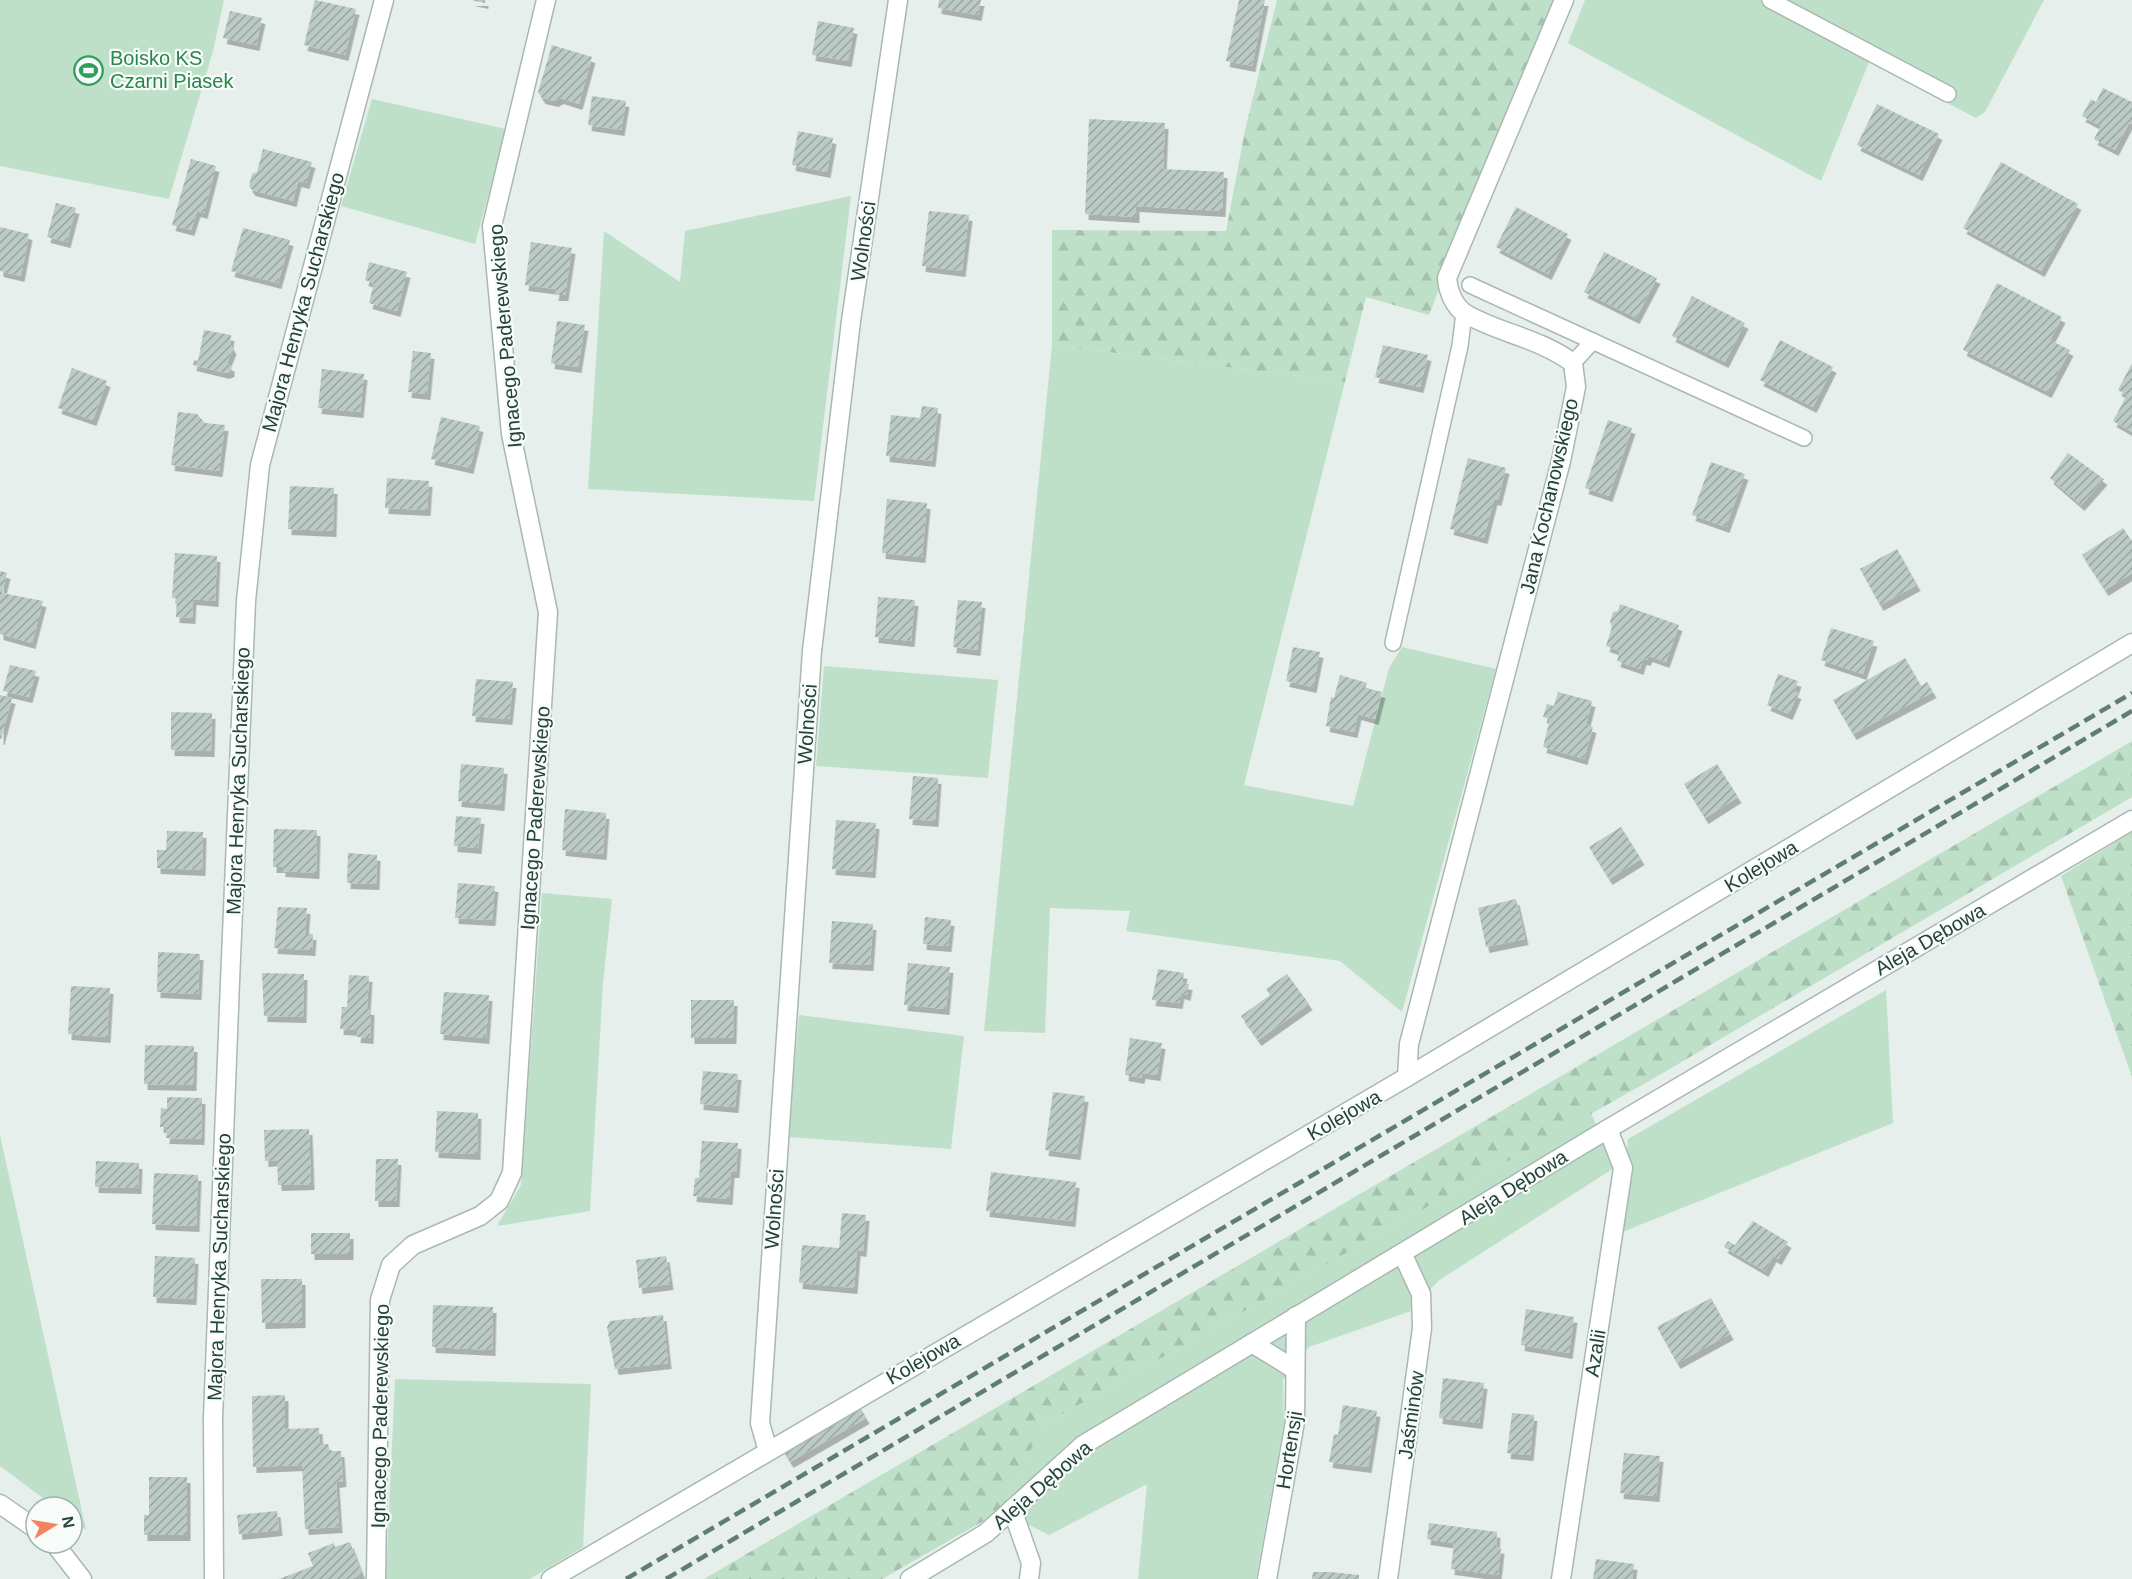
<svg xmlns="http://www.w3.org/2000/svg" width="2132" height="1579" viewBox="0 0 2132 1579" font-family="Arial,sans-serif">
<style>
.green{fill:#bfe0c8}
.forest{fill:url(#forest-firs)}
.building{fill:url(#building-hatch);filter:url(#shadow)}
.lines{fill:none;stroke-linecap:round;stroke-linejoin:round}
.service-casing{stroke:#a8b8b2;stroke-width:18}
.minor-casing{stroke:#a8b8b2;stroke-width:21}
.tertiary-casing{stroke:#a8b8b2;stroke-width:21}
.service{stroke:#fff;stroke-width:15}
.minor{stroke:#fff;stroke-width:18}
.tertiary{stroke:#fff;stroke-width:18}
.rail{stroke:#5f7d75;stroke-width:4.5;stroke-dasharray:12 6;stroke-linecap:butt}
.labels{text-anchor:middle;stroke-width:4.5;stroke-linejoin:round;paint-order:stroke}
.leisure-label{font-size:20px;fill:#27864d;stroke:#f7fbf9;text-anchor:start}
.street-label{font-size:20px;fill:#24423a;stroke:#f7fbf9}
</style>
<defs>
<pattern id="forest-firs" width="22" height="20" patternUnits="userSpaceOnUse" patternTransform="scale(1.5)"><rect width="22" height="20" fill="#bfe0c8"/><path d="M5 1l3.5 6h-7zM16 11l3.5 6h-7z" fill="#a4c1ad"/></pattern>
<pattern id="building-hatch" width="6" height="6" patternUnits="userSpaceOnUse" patternTransform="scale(1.5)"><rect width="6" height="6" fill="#bbcac4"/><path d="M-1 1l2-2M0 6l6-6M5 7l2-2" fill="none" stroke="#98a6a0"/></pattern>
<filter id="shadow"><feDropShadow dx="3.5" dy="6" stdDeviation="0" flood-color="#0004"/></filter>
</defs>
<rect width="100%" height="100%" fill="#e6efeb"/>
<g class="green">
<polygon points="0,0 224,0 213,51 169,199 0,166"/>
<polygon points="1585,0 2044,0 1985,112 1976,118 1869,62 1821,181 1568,43"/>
<polygon points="372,99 506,129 475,244 341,206"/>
<polygon points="851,196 814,501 588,489 604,231 680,282 685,231"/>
<polygon points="1052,345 1345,382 1244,785 1353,806 1389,668 1402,647 1496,669 1402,1012 1340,961 1126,931 1130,911 1050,908 1045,1033 984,1031"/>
<polygon points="824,666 998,680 988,778 816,766"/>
<polygon points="542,893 612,899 603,983 590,1211 497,1226 521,1185"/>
<polygon points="1886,990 1893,1123 1620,1233 1628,1139"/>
<polygon points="799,1015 964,1036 951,1149 788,1137"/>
<polygon points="1591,1113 1614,1168 1438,1281 1411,1311 1309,1347 1283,1380 1284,1423 1256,1579 1138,1579 1147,1484 1049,1535 1001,1511 1042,1425"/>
<polygon points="0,1135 86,1530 72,1519 72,1507 55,1507 0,1466"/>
<polygon points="395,1379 591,1384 583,1547 530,1579 386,1579"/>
</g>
<g class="forest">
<polygon points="1277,0 1553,0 1429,315 1366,297 1345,382 1052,345 1052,230 1226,231 1245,130"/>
<polygon points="2132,741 2132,797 1656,1077 1043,1425 1001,1511 882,1579 704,1579"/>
<polygon points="2132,832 2132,1077 2061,876"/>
</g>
<g class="building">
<polygon points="315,0 356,9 345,55 304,45"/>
<polygon points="471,0 485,0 485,3"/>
<polygon points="939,0 981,0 978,15 938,8"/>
<polygon points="1239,0 1265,0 1252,66 1226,61"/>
<polygon points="230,11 262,18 256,45 223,38"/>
<polygon points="818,21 854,28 848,61 812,55"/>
<polygon points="552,45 592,57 579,104 560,98 555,101 542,98 538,92"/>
<polygon points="2103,88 2132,102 2132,124 2129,123 2115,150 2094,139 2101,126 2082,116 2091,99 2096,102"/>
<polygon points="592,96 626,101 621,130 588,125"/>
<polygon points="1877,104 1939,134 1919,175 1857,145"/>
<polygon points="1089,119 1165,123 1163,169 1224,172 1222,211 1136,206 1136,217 1085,214"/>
<polygon points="798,131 833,138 827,172 792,165"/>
<polygon points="263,149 312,162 306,183 298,181 293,201 252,190 249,186 252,174 257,172"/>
<polygon points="191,159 216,166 204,213 197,211 191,230 172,225"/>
<polygon points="2001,162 2078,204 2041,271 1963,228"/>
<polygon points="56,203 76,208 67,242 47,237"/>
<polygon points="1516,207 1568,234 1548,274 1496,247"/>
<polygon points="929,211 969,215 962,271 922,266"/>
<polygon points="0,227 29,234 21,276 0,271"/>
<polygon points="243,228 290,240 278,283 231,271"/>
<polygon points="531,242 572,248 565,295 555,295 556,289 525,285"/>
<polygon points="1604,252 1657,278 1636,318 1584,292"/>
<polygon points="369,262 407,272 397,311 369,303 374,283 365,280"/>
<polygon points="1997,283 2062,317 2050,340 2070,350 2048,392 1963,350"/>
<polygon points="1692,296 1745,323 1725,362 1672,336"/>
<polygon points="557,321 585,325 578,367 551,363"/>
<polygon points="204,330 231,335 230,343 233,349 227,363 231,366 231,371 226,373 193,365 194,360 198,361"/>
<polygon points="1780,340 1833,367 1813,407 1760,380"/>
<polygon points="1383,345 1428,355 1420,387 1375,377"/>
<polygon points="413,351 431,353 427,394 408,392"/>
<polygon points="2132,363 2132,432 2113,421 2127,395 2118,390"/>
<polygon points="72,368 107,381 93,420 58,408"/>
<polygon points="322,369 364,374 360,412 318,408"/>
<polygon points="922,406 938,408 932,461 886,456 891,415 920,418"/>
<polygon points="178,412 197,414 205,423 225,425 219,471 171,465"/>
<polygon points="441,417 480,426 470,468 431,459"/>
<polygon points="1608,420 1632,428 1609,496 1585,488"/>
<polygon points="2068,453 2104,479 2081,505 2050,478"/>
<polygon points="1468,458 1506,468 1498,500 1494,499 1484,538 1450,529"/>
<polygon points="1711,462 1745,474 1726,527 1692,515"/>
<polygon points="387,478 429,481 427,510 385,508"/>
<polygon points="290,486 334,488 333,531 288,529"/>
<polygon points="887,499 927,503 922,557 882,553"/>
<polygon points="2123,528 2132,541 2132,573 2105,590 2082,555"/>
<polygon points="1897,549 1917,585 1880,605 1860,569"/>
<polygon points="175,553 217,556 215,601 193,599 192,618 176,617 177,598 172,598"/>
<polygon points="0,571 7,573 2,593 43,601 32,643 0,634"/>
<polygon points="878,597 915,600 911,641 875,637"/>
<polygon points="958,600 982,602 977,650 953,647"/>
<polygon points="1620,604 1679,625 1666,662 1649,656 1647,660 1643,659 1640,669 1617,661 1620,651 1606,646 1612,627 1610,622 1613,612 1618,611"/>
<polygon points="1831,628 1874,641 1863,674 1821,660"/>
<polygon points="1293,647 1320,652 1313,687 1286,681"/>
<polygon points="1905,658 1921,686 1927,682 1933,692 1853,734 1833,700"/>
<polygon points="10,665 36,671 29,697 3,691"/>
<polygon points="1778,674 1798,681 1794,692 1798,693 1789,714 1767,705"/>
<polygon points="1340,675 1367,683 1365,688 1382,692 1375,719 1358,714 1354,732 1326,726 1331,697 1334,698"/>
<polygon points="476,679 513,682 509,719 472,716"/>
<polygon points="1558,692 1592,701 1586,725 1593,727 1584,759 1543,747 1550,719 1543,717 1547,704 1554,706"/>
<polygon points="0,695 12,698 1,739 0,739"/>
<polygon points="171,712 212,713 211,751 171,750"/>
<polygon points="461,764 504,768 501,805 458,801"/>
<polygon points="1717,764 1738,797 1705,818 1684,784"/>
<polygon points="913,776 938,778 935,821 909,819"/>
<polygon points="565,809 606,813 603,854 562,850"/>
<polygon points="456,816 481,818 478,848 454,846"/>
<polygon points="836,820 876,823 872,872 832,869"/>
<polygon points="1621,827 1641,859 1609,879 1589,847"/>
<polygon points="274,829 317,830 316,873 282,871 282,867 273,867"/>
<polygon points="167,831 203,832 202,870 157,868 157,850 166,850"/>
<polygon points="348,853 377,855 376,884 347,883"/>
<polygon points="458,883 495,886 492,920 455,918"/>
<polygon points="1516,899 1525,939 1486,947 1478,908"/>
<polygon points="278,907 307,908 305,934 313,934 312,950 274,948"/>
<polygon points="925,917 951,920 948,946 923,944"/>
<polygon points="832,921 873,924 870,965 829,963"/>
<polygon points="158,952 200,954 198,994 157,992"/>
<polygon points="908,963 950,967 946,1009 904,1005"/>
<polygon points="1158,969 1184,973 1182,983 1189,984 1187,995 1181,993 1179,1003 1152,1000"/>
<polygon points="262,973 304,974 303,1017 264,1016"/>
<polygon points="1287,974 1309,1004 1258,1040 1241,1016 1270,995 1266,989"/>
<polygon points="349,975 369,976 367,1009 371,1009 370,1038 357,1037 358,1030 340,1029 342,1007 347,1007"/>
<polygon points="71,986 110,988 107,1037 68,1034"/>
<polygon points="444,992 489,995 486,1038 440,1034"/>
<polygon points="691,1000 734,1000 733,1038 691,1038"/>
<polygon points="1130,1038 1162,1043 1157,1075 1142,1073 1141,1078 1125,1075"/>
<polygon points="145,1045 194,1046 193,1085 144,1084"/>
<polygon points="703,1071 738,1074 735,1107 700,1104"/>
<polygon points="1053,1092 1085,1096 1077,1154 1045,1150"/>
<polygon points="167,1097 202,1098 201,1139 166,1138 167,1127 160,1127 161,1108 167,1109"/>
<polygon points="437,1111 478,1113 477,1154 435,1152"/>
<polygon points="309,1129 311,1184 278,1185 277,1160 265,1161 264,1130"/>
<polygon points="702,1141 738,1143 736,1172 731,1172 729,1199 693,1196 695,1178 699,1178"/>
<polygon points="376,1159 398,1159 396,1201 375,1201"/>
<polygon points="96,1161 139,1163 138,1188 95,1187"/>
<polygon points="991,1172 1076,1182 1072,1221 986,1211"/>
<polygon points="154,1173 198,1175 196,1226 152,1224"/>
<polygon points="842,1213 866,1215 863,1251 857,1250 854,1288 799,1283 802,1245 839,1248"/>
<polygon points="1753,1221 1788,1242 1778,1259 1773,1256 1765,1271 1724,1247 1728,1241 1735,1245"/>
<rect x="311" y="1233" width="39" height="21"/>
<polygon points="155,1256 195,1258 193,1299 153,1297"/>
<polygon points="666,1256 670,1284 639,1288 636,1260"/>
<polygon points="261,1279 302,1279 302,1322 262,1323"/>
<polygon points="1711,1298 1730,1334 1677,1363 1657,1327"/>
<polygon points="433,1305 493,1307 492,1350 432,1347"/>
<polygon points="1526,1309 1574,1317 1569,1353 1521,1345"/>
<polygon points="663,1315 668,1363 615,1369 607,1327 610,1321"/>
<polygon points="1443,1378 1484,1383 1479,1423 1439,1418"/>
<polygon points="285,1395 285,1429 319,1428 320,1444 328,1444 330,1451 341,1451 343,1481 336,1482 339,1527 305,1529 302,1465 253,1467 252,1396"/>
<polygon points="858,1404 866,1418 790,1462 782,1449"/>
<polygon points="1343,1405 1377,1411 1368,1467 1329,1462 1334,1434 1338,1435"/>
<polygon points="1512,1413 1534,1415 1530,1455 1507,1453"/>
<polygon points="1624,1453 1660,1456 1656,1496 1620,1493"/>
<polygon points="149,1477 187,1477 187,1535 144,1535 144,1515 149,1515"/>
<polygon points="277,1511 279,1530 239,1534 237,1515"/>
<polygon points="1429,1523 1497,1532 1496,1547 1501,1548 1498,1575 1451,1569 1454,1543 1427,1539"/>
<polygon points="350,1542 362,1574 351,1579 279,1579 313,1566 308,1553 334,1543 335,1547"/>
<polygon points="1596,1559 1634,1564 1632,1579 1593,1579"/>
<polygon points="1313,1572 1331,1572 1359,1575 1359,1579 1312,1579"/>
</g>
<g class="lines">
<defs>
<g id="service">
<polyline points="1770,0 1948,94"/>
<polyline points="1470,285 1804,438"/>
<polyline points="1573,363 1593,341"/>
<polyline points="1393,643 1460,346 1464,313"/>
</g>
<g id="minor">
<path d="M1407,1077L1409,1044L1561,461L1576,387L1573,363C1537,337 1501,334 1466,314C1454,307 1448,291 1447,278L1564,0"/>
<polyline points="1252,1343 1294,1369"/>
<polyline points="768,1451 760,1423 812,651 851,321 898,0"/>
<polyline points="1012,1509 1031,1563 1029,1579"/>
<polyline points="214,1579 213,1418 230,982 246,601 260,465 384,0"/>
<polyline points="376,1579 380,1300 391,1265 413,1245 480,1216 499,1201 512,1173 548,612 511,434 492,226 546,0"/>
<polyline points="551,1579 1407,1077 2132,643"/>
<polyline points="910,1579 986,1533 1083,1445 1608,1129 2132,820"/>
<polyline points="1267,1579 1295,1422 1296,1316"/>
<polyline points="1388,1579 1422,1328 1421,1294 1403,1255"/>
<polyline points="1561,1579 1623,1168 1608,1129"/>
</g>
<g id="tertiary">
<polyline points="0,1504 36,1529"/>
<polyline points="54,1543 82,1579"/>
</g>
</defs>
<use href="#service" class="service-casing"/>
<use href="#minor" class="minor-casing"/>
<use href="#tertiary" class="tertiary-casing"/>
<use href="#service" class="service"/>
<use href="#minor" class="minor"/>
<use href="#tertiary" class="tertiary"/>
<g class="rail">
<polyline points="626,1579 2132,693"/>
<polyline points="666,1579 2132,711"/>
</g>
</g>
<defs>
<symbol id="stadium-ring" viewBox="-11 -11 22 22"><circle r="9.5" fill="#f7fbf9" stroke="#2e9e5b" stroke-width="1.5"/><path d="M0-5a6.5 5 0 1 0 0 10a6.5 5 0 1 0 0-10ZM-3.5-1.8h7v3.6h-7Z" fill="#2e9e5b"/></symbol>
</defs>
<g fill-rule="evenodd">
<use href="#stadium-ring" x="72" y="54" width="33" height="33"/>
</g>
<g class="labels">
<g class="leisure-label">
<text x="110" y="65">Boisko KS<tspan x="110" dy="23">Czarni Piasek</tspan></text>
</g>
<g class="street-label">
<text transform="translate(863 241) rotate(-82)" y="7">Wolności</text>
<text transform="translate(303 302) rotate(-75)" y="7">Majora Henryka Sucharskiego</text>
<text transform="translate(505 336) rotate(-95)" y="7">Ignacego Paderewskiego</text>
<text transform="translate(1549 496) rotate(-77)" y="7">Jana Kochanowskiego</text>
<text transform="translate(807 724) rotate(-86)" y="7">Wolności</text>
<text transform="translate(238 781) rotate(-88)" y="7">Majora Henryka Sucharskiego</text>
<text transform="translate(535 818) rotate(-86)" y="7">Ignacego Paderewskiego</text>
<text transform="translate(1761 866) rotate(-31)" y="7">Kolejowa</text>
<text transform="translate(1930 939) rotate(-30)" y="7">Aleja Dębowa</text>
<text transform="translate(1344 1115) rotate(-30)" y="7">Kolejowa</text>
<text transform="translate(1513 1187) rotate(-32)" y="7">Aleja Dębowa</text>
<text transform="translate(774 1209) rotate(-86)" y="7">Wolności</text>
<text transform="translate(219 1267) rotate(-88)" y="7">Majora Henryka Sucharskiego</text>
<text transform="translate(1595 1353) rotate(-81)" y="7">Azalii</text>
<text transform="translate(923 1359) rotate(-30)" y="7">Kolejowa</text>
<text transform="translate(1411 1415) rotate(-82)" y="7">Jaśminów</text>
<text transform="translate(380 1416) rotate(-89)" y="7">Ignacego Paderewskiego</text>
<text transform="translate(1289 1450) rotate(-81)" y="7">Hortensji</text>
<text transform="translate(1042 1485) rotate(-41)" y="7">Aleja Dębowa</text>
</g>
</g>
<g transform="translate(54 1525) rotate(79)"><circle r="28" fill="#f7fbf9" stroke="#a3b1ad" stroke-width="1.5"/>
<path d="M0-4.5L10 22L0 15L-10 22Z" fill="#f4845f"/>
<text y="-9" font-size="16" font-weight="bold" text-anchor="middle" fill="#24423a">N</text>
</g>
</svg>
